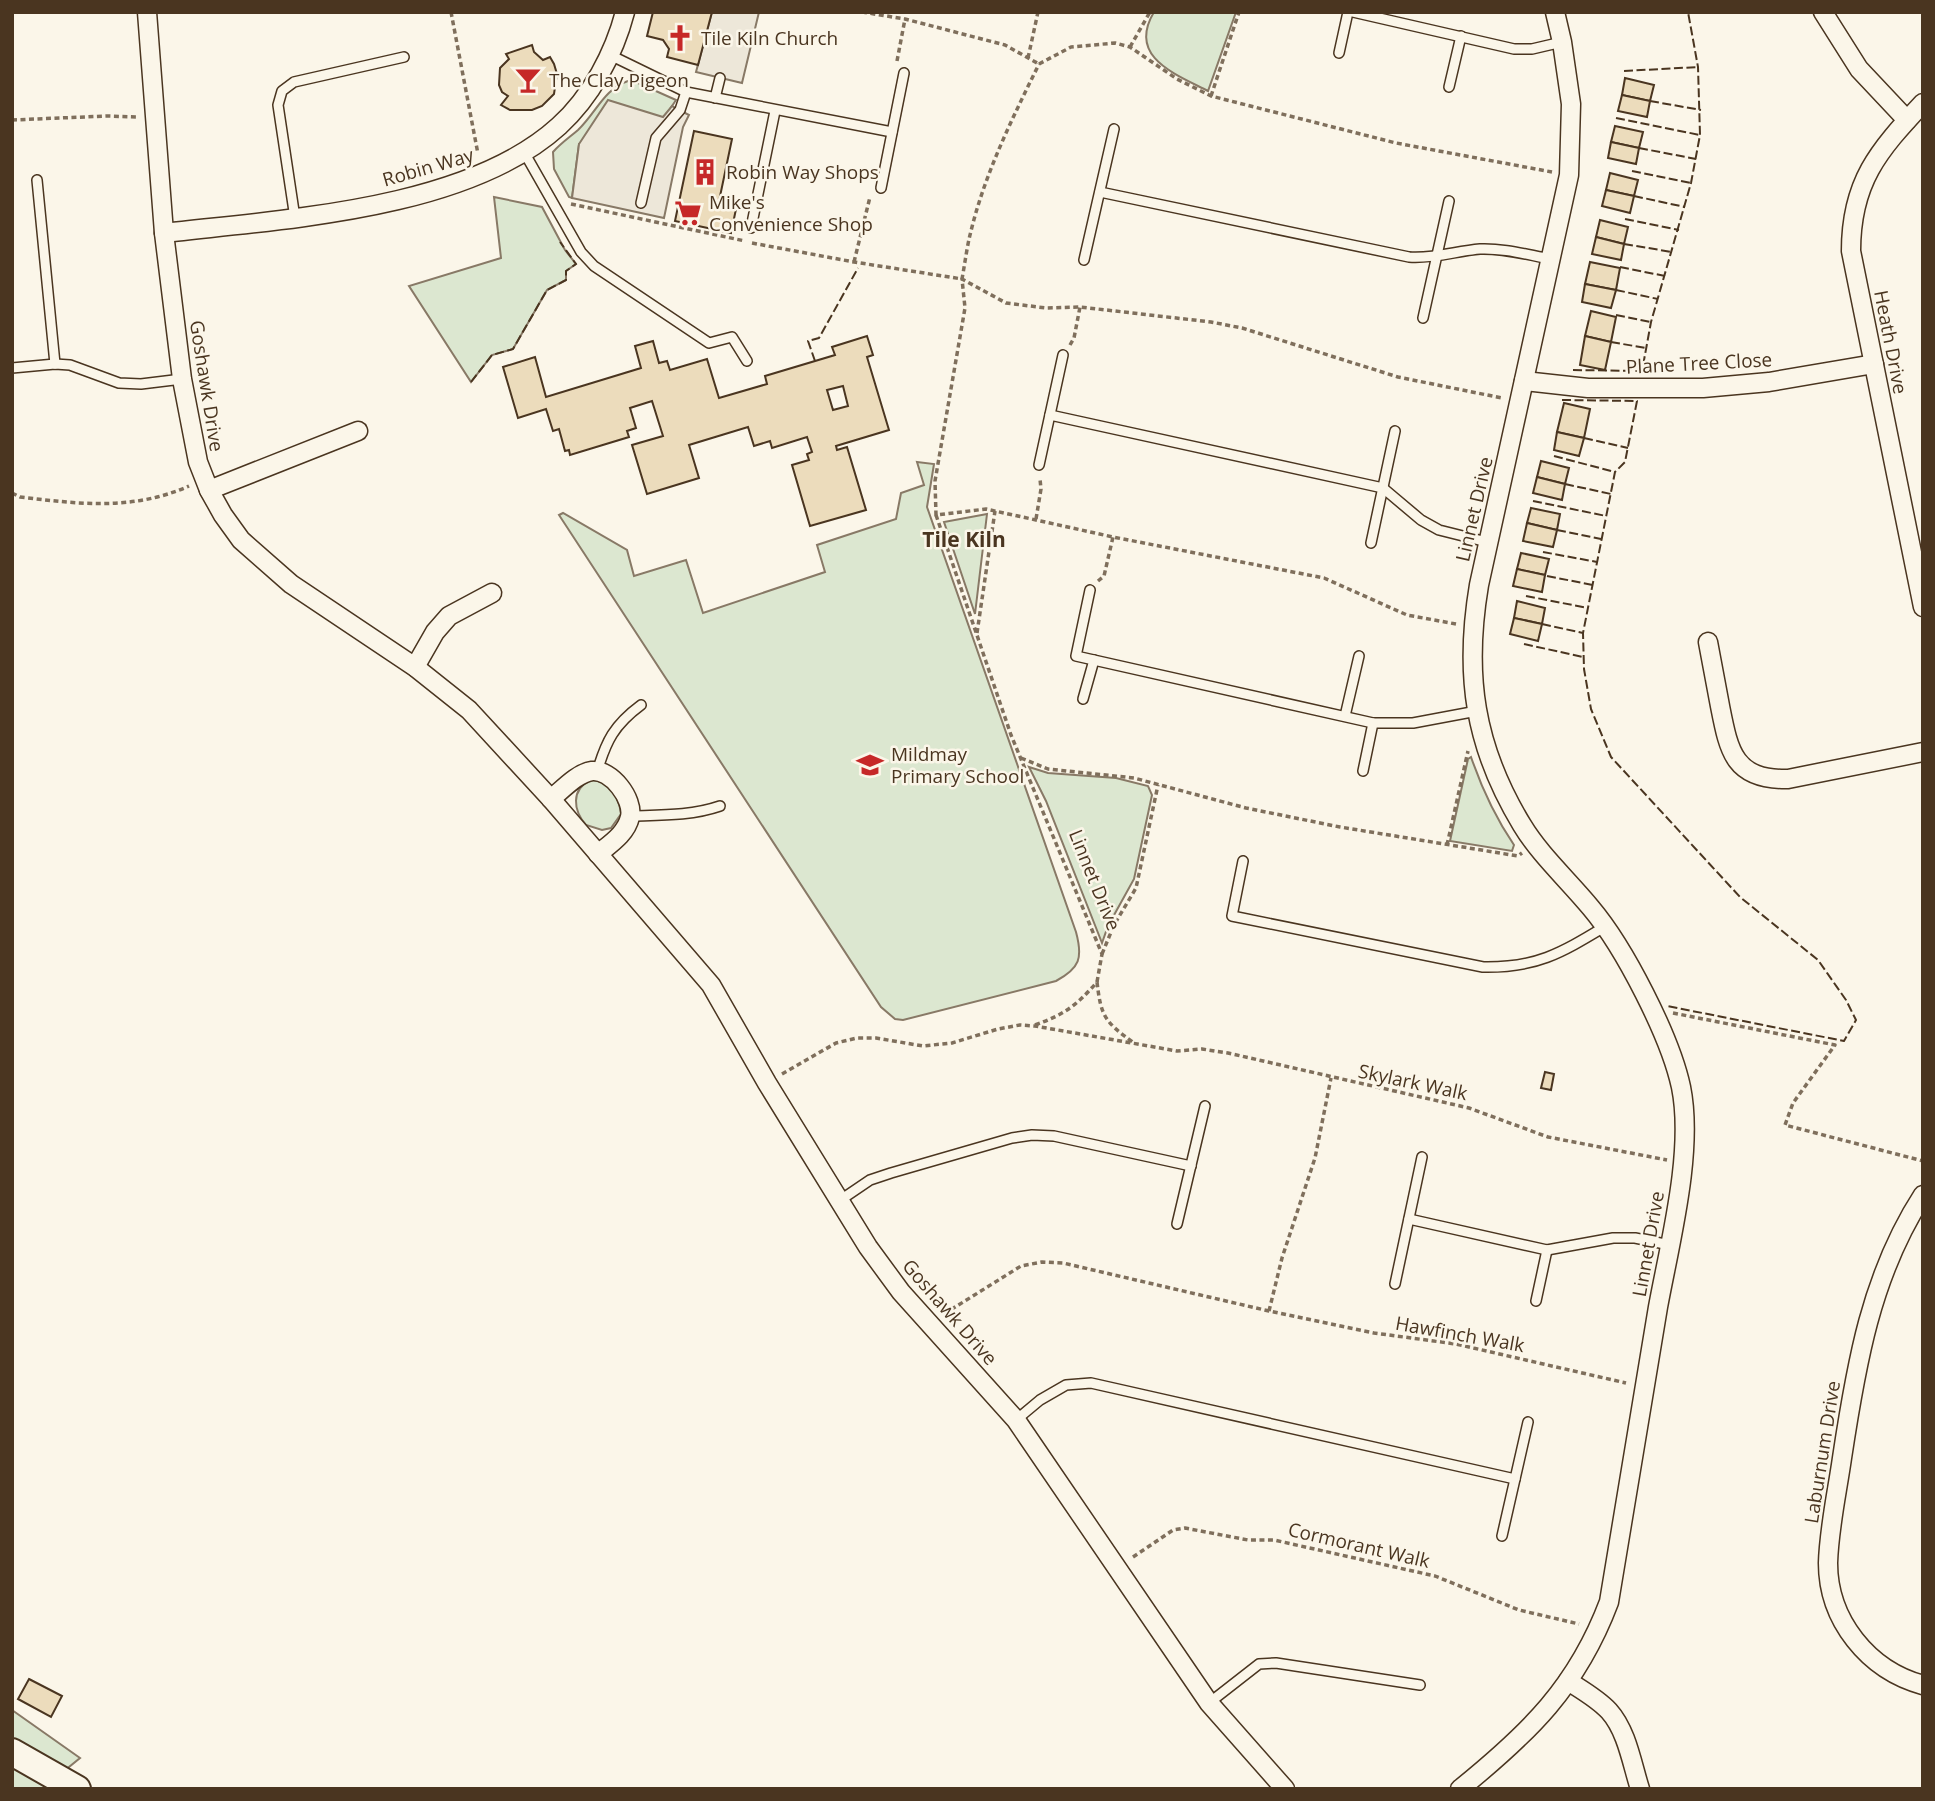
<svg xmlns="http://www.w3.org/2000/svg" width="1935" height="1801" viewBox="0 0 1935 1801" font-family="'Open Sans',sans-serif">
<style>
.green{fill:#dce7d0;stroke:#887966;stroke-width:2}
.parking{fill:#ede7d9;stroke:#887966;stroke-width:2}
.building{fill:#ecdcbc;stroke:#4a3520;stroke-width:2;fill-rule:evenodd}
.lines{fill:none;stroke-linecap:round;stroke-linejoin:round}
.lane-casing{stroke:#4a3520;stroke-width:12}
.street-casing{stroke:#4a3520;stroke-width:21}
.secondary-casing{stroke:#4a3520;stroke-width:30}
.path{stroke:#7f6f5c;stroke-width:3.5;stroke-dasharray:5 3.5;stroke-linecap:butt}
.lane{stroke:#fbf6e9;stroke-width:9}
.street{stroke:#fbf6e9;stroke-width:18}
.secondary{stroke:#fbf6e9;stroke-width:26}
.fence{stroke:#4a3520;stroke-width:2;stroke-dasharray:9 3.5;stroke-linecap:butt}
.labels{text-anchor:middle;stroke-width:5;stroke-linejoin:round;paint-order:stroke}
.poi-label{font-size:19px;fill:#4a3520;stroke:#fbf6e9;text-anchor:start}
.street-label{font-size:19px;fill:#4a3520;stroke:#fbf6e9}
.neighbourhood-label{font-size:21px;font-weight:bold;fill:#4a3520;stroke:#fbf6e9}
</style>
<rect width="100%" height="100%" fill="#fbf6e9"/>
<g class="green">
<path d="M1154,12H1236L1208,91C1175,74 1127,57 1154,12Z"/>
<path d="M628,81L638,83L676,100L664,118L579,144L572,198L569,197L554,169L553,152C561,143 570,137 578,130C596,113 604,89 628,81Z"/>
<polygon points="494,197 542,207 565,250 576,264 566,271 566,280 547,290 513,349 492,355 471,382 409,286 501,258"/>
<path d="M917,462L934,464L927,507L1076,932C1083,958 1080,968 1056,981L903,1020L895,1019L881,1007L559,515L563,513L627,550L634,576L686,560L703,613L825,572L817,545L896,519L901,493L924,485Z"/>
<polygon points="987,514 975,614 944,522"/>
<path d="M1471,757C1482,789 1495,817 1514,845L1512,851L1450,841L1468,759Z"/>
<polygon points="1029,767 1048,773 1116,778 1148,786 1152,795 1134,879 1108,926 1102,943 1046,801"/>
<path d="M590,780C609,780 619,796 621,814L611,828L602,830L586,825C573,810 571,790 590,780Z"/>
<polygon points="12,1710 80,1758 42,1789 12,1789"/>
</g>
<g class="parking">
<polygon points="712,12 759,12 742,83 696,72"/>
<polygon points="608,100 663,117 672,106 689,115 683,127 664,218 572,198 579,144"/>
</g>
<g class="building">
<polygon points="653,12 712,12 698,65 667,57 669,49 663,40 647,36"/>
<polygon points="532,45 534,52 543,60 550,57 554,64 557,74 554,94 542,106 532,110 510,110 501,105 508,96 502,92 499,85 500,68 509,59 506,54"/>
<polygon points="1625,78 1654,85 1650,101 1622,95"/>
<polygon points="1622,95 1650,101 1647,117 1618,111"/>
<polygon points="1615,126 1643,132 1639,148 1611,142"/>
<polygon points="694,131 732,139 718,206 736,209 731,233 675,221"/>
<polygon points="1611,142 1639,148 1636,164 1608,158"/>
<polygon points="1610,173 1638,180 1634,196 1606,190"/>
<polygon points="1606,190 1634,196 1630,213 1602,206"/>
<polygon points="1600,220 1628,227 1624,244 1596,237"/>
<polygon points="1596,237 1624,244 1621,260 1592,254"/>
<polygon points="1590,262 1620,268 1616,290 1585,284"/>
<polygon points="1585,284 1616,290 1611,308 1582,302"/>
<polygon points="1591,311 1616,317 1611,342 1585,336"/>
<path d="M867,336L873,355L867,357L889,430L836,446L837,450L847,447L866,510L810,526L792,465L809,460L807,454L812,452L807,437L772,448L770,441L754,446L748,427L689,445L699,478L647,494L632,445L663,436L652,401L630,408L636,428L627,431L629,437L570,455L569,450L565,451L559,429L553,431L546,409L518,418L503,367L535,357L546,397L641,368L635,346L653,341L659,363L667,361L670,370L707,359L719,398L767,384L765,376L835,355L832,347ZM843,386L848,406L833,410L827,390Z"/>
<polygon points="1585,336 1611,342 1605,370 1580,365"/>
<polygon points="1564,403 1590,409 1584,438 1557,432"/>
<polygon points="1557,432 1584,438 1579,456 1554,450"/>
<polygon points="1541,461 1569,468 1565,484 1537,477"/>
<polygon points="1537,477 1565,484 1562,500 1533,493"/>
<polygon points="1531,508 1560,514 1557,530 1527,523"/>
<polygon points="1527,523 1557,530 1553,547 1523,541"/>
<polygon points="1521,553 1549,559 1545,575 1517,569"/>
<polygon points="1517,569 1545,575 1542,592 1513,586"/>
<polygon points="1517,601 1545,608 1542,624 1514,618"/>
<polygon points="1514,618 1542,624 1538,641 1510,634"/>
<polygon points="1545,1072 1554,1074 1551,1090 1541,1088"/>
<polygon points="29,1679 62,1696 51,1717 18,1699"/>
</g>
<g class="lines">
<defs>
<g id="lane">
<polyline points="1353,12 1514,49 1532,49 1562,42"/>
<polyline points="1339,53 1348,12"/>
<polyline points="610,55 686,92 892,132"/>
<polyline points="1449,87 1461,36"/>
<polyline points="715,98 720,78"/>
<polyline points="524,152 581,252 594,266 709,343 732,337 747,361"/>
<polyline points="37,180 55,364"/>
<polyline points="881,188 904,73"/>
<path d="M1100,192L1409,257C1434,259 1456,251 1480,249C1504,248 1528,255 1551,259"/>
<polyline points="641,203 656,138 680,110 686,92"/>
<polyline points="295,218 278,105 282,91 294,82 404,57"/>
<polyline points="751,228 775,111"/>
<polyline points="1084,260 1114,129"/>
<polyline points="1423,318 1449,201"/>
<polyline points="12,368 55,364 70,365 119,383 141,384 182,379"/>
<polyline points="1050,415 1383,488 1421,520 1439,530 1487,542"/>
<polyline points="1039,465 1063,355"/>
<polyline points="1371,543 1395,431"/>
<polyline points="1090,590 1076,656 1373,723 1413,723 1477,711"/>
<polyline points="1083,699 1094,660"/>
<polyline points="1345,716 1359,656"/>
<polyline points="1363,771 1373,723"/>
<path d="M597,772C606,741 614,725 641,705"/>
<path d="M630,816C661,815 691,816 720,806"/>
<path d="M1243,861L1232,916L1483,967C1537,968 1561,953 1606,926"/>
<polyline points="839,1201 870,1180 891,1173 1012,1138 1032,1135 1054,1136 1191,1166"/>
<polyline points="1409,1219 1547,1250 1613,1238 1635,1238 1670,1245"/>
<polyline points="1177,1224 1205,1106"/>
<polyline points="1395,1284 1422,1157"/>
<polyline points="1536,1301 1547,1250"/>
<polyline points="1016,1420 1040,1400 1066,1385 1091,1383 1515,1479"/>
<polyline points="1502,1536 1528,1422"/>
<polyline points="1209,1703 1259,1664 1276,1663 1420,1685"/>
</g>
<g id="street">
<polyline points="147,12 164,233 182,379 198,462 209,490 223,515 241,540 291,584 415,667 469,710 551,799 711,985 767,1083 868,1247 901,1292 1016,1420 1209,1703 1285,1789"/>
<polyline points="1823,12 1859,69 1907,120"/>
<path d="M1923,103C1878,151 1851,182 1851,251L1923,607"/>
<path d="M164,233C284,219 467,210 559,126C591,97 614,54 625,12"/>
<polyline points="1524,381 1588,388 1703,388 1769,382 1874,364"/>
<polyline points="209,490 358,431"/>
<path d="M1708,642C1712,663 1716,685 1720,706C1729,752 1734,780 1788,779L1923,752"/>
<polyline points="415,667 435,632 449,616 492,593"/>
<path d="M551,799C562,790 577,773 592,771C611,769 634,799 630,817C626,834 610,844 598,854"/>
<path d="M1923,1195C1871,1275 1856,1365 1842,1458C1837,1493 1829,1528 1828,1563C1828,1620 1868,1670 1923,1685"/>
<path d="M1568,1681C1582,1690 1598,1699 1609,1711C1627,1731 1632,1764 1640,1789"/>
<path d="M1460,1789C1529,1733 1577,1687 1609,1602C1626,1504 1641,1405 1658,1307C1670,1242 1694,1151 1681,1087C1670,1036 1624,947 1591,908C1568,880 1540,855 1522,825C1474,746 1464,674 1479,585L1569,175L1571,104L1562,42L1555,12"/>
</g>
<polyline id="secondary" points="12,1752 77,1789"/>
</defs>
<use href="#lane" class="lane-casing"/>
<use href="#street" class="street-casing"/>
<use href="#secondary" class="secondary-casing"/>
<g class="path">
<polyline points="451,12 478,154"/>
<polyline points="862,12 905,19 1005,45 1039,64"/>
<polyline points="1130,47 1150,12"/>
<polyline points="1028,58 1038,12"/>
<polyline points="897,61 905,19"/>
<polyline points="1039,64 1071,47 1115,43 1130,47 1177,79 1211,96 1396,143 1552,172"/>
<polyline points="1211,96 1239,12"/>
<polyline points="12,120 107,116 138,117"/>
<polyline points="571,204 745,241"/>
<path d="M752,243L854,262L962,279C965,263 967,246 971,231C985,173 1013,117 1039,64"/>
<polyline points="854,262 870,197"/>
<polyline points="1070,345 1074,338 1080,307"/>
<path d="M12,493L20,497C79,504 133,511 189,486"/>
<polyline points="936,515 1011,735 1102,954 1097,982"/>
<polyline points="1036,519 1041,489 1040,479"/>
<polyline points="1098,581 1104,576 1113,537"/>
<polyline points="1456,624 1407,615 1324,578 1113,537 986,509 936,515 935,481 965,308 962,279 1006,303 1046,308 1080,307 1211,322 1242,328 1398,377 1502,398"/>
<polyline points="977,633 995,511"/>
<polyline points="1021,758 1048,769 1134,778 1246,808 1340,827 1518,856 1522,853"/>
<polyline points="1447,845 1468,751"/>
<polyline points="1102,954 1114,925 1136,888 1158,785"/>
<polyline points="1673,1013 1835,1045 1793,1103 1785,1125 1923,1161"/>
<path d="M1035,1025C1065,1014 1076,1006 1097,982C1101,1017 1105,1022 1134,1043"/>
<polyline points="782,1074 836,1043 857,1038 876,1038 923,1046 952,1043 998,1029 1020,1025 1035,1026 1177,1051 1202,1049 1228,1053 1469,1108 1548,1137 1667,1160"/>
<polyline points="1269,1311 1282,1258 1315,1158 1331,1078"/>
<polyline points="944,1314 1021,1266 1042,1262 1063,1263 1269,1311 1374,1333 1456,1344 1626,1383"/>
<polyline points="1133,1557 1173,1530 1185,1528 1248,1540 1274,1540 1435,1576 1519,1610 1579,1624"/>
</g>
<use href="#lane" class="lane"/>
<use href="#street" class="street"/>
<use href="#secondary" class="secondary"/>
<g class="fence">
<polyline points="1624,71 1698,67"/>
<polyline points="1650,101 1701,110"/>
<polyline points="1616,118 1700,135"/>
<polyline points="1639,148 1696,159"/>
<polyline points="1632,171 1691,183"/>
<polyline points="1634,196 1685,207"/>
<polyline points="1625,219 1679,230"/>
<polyline points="1624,244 1672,252"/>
<polyline points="1620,267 1665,276"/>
<polyline points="1616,290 1658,299"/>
<polyline points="1616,315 1651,322"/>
<polyline points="1611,342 1646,348"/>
<polyline points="815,361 808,341 819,338 858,268"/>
<polyline points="1573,370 1642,371 1651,322 1691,183 1700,135 1698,67 1688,12"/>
<polyline points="471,382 492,355 513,349 547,290 566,280 566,271 576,264 560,242"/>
<polyline points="1562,400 1637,401 1625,462 1615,472 1583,633 1584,669 1591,709 1611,757 1740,897 1818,960 1846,1000 1856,1020 1844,1041 1667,1006"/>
<polyline points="1584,438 1628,448"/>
<polyline points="1554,456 1615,472"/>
<polyline points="1565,484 1611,494"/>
<polyline points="1533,501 1606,516"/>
<polyline points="1557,530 1601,539"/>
<polyline points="1543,552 1597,562"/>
<polyline points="1547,576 1593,585"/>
<polyline points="1526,596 1588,608"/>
<polyline points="1542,624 1583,633"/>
<polyline points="1524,644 1583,657"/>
</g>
</g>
<defs>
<symbol id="church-bare" viewBox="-9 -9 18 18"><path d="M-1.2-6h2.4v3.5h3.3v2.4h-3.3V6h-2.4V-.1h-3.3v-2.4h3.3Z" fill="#c62828" stroke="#fbf6e9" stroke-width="2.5" paint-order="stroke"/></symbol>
<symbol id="bar-bare" viewBox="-9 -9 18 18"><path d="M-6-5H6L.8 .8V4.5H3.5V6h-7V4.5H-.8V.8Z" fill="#c62828" stroke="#fbf6e9" stroke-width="2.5" paint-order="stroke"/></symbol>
<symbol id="building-bare" viewBox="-9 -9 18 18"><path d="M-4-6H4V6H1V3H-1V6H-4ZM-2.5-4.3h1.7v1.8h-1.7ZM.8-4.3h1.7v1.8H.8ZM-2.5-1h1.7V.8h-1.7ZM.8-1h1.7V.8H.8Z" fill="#c62828" stroke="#fbf6e9" stroke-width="2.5" paint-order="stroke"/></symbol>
<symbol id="supermarket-bare" viewBox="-9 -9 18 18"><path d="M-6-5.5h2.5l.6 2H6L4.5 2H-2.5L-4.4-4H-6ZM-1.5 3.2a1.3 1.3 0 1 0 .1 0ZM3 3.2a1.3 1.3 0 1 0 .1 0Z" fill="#c62828" stroke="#fbf6e9" stroke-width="2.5" paint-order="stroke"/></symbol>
<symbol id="school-bare" viewBox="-9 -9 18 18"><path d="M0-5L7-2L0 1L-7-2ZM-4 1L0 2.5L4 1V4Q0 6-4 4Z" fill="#c62828" stroke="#fbf6e9" stroke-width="2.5" paint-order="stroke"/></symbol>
</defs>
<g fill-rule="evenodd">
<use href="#church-bare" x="661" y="19" width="38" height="38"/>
<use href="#bar-bare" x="509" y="61" width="38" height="38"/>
<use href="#building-bare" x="686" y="153" width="38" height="38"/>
<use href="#supermarket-bare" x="669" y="194" width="38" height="38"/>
<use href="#school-bare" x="851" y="746" width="38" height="38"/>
</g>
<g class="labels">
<g class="poi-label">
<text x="701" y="45">Tile Kiln Church</text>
<text x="549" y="87">The Clay Pigeon</text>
<text x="726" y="179">Robin Way Shops</text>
<text x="709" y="209">Mike's<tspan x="709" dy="22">Convenience Shop</tspan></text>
<text x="891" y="761">Mildmay<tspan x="891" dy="22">Primary School</tspan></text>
</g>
<g class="street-label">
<text transform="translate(428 167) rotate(-16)" y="7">Robin Way</text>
<text transform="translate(1891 342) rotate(79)" y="7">Heath Drive</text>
<text transform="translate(1699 363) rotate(-3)" y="7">Plane Tree Close</text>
<text transform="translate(207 386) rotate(81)" y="7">Goshawk Drive</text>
<text transform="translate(1474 509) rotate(-77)" y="7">Linnet Drive</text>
<text transform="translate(1095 880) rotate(68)" y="7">Linnet Drive</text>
<text transform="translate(1413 1082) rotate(12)" y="7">Skylark Walk</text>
<text transform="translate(1648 1244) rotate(-80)" y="7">Linnet Drive</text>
<text transform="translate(950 1312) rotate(49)" y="7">Goshawk Drive</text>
<text transform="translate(1460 1334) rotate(10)" y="7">Hawfinch Walk</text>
<text transform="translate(1822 1452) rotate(-81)" y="7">Laburnum Drive</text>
<text transform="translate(1359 1545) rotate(13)" y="7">Cormorant Walk</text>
</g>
<g class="neighbourhood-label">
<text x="964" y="547">Tile Kiln</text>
</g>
</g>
<rect width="1935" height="1801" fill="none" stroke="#4a3520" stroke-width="28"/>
</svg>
